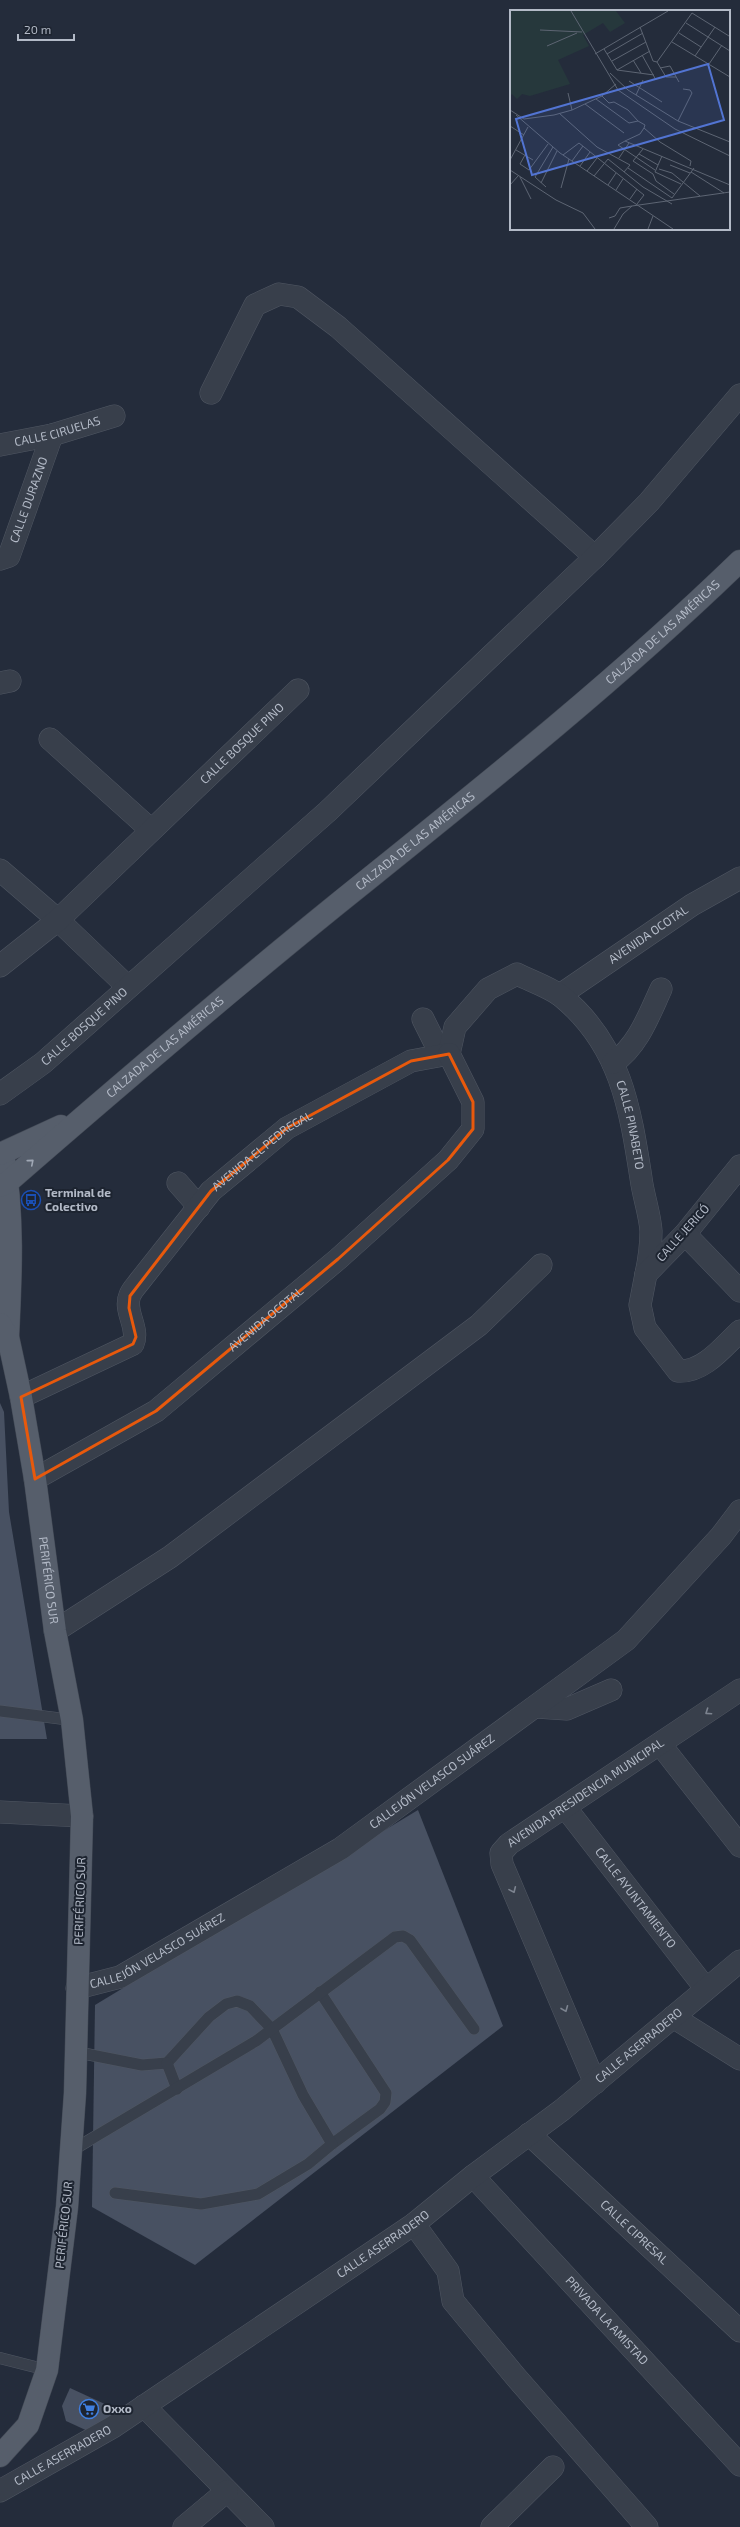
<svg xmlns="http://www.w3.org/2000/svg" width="740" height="2527" viewBox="0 0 740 2527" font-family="'Exo 2',sans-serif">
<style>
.building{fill:#485162}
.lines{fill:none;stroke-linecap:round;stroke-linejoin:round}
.service-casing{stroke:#505763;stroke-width:12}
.minor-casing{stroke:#505763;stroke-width:23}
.primary-casing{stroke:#414854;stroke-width:23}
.service{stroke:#383f4b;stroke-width:11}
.minor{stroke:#383f4b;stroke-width:22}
.primary{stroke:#565e6b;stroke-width:22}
.oneway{stroke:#a0a8b5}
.oneway2{stroke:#7c838f}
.marked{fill:none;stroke:#e8590c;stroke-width:3;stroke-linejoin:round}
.labels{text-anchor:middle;stroke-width:4;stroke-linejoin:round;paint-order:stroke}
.street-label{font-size:12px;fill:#b3bac7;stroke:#1d2430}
.poi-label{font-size:12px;font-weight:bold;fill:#b3bac7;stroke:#1d2430;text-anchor:start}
.inset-road{fill:none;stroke:#5d6573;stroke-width:1}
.view{fill:#5274d2;fill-opacity:0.15;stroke:#5274d2;stroke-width:2}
.inset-edge{fill:none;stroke:#b3bac7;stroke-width:2}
</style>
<rect width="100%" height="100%" fill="#242c3b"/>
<g class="building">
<polygon points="0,1403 4,1412 9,1512 47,1739 0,1739"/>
<polygon points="418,1810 503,2026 195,2265 92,2207 95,2005"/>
<polygon points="70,2388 120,2411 90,2432 66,2421 62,2406"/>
</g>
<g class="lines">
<defs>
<g id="service">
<polyline points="0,1711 72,1720"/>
<polyline points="320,1992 386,2093 385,2102 380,2109 332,2144"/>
<polyline points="76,2052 142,2065 167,2063 209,2017 226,2004 237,2001 250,2006 272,2029 303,2095 332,2144 308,2164 258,2194 201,2204 115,2193"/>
<polyline points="167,2063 177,2089"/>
<polyline points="71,2151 256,2041 395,1937 403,1936 410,1940 474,2029"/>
<polyline points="0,2358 47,2370"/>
</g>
<g id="minor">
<polyline points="211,393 255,305 279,294 298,297 338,327 595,557"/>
<path id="s1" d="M0,445L52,435L114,416"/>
<path id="s2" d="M0,559L9,556L52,435"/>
<polyline points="0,683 10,681"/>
<polyline points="50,739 150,829"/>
<polyline points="0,870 58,920 128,987"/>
<path id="s3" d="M0,966L58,920L298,690"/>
<path id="s4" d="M560,995L692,905L740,878"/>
<polyline points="423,1019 441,1055"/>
<path id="s5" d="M449,1054L455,1027L488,989L517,974C531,981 549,987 561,996C620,1044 630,1107 641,1178C643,1195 650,1214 651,1231C651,1246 649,1260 646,1274"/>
<path d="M613,1063C638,1046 649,1015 661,989"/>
<path id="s6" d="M0,1094L43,1063L327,812L595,557L649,502L740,395"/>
<path d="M740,1166L685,1234L646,1274L640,1305L645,1328L678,1371C703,1373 723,1347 740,1331"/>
<polyline points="178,1183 199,1207"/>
<polyline points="685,1234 740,1291"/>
<path id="s7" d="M21,1397L133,1344C140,1328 123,1311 130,1295C132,1290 136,1286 139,1282L211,1191L287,1128L411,1061L449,1054"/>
<path id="s8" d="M35,1479L156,1411L338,1259L448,1160L473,1129V1102L449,1054"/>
<polyline points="55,1631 170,1557 479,1325 541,1265"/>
<polyline points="536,1707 567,1709 611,1690"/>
<polyline points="660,1744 740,1846"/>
<path id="s9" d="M565,1807L706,1989"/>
<polyline points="0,1812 82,1816"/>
<path id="s10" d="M77,1988L120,1977L340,1849L626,1640L721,1536L740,1511"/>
<polyline points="673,2017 740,2059"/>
<path id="s11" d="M595,2083L502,1864L501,1853L509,1844L740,1690"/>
<path id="s12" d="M529,2134L740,2331"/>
<path id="s13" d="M473,2176L740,2465"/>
<polyline points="414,2224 448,2271 453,2301 515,2376 647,2527"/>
<polyline points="144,2406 263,2527"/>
<path id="s14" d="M0,2491L113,2427L414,2224L473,2176L562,2110L740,1961"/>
<polyline points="184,2527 227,2491"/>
<polyline points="492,2527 553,2467"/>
</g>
<g id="primary">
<path d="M3,1153C14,1214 11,1276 8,1337"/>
<polyline points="0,1154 61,1126"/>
<path id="s15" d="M0,1186L8,1182C116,1088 225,995 336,905C474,794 613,684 740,561"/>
<path id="s16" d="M0,1324L8,1337L21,1397L35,1479L55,1631L72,1720L82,1816L75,2093L67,2207L47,2370L28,2425L0,2456"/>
</g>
</defs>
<use href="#service" class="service-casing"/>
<use href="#minor" class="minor-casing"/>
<use href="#primary" class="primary-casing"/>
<use href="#service" class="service"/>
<use href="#minor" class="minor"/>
<use href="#primary" class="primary"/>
</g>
<defs><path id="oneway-chevron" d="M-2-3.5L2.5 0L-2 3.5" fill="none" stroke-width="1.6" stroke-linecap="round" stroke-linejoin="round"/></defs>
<use class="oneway" href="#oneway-chevron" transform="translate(31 1162) rotate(-41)"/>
<g class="oneway2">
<use href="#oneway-chevron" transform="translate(708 1712) rotate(146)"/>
<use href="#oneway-chevron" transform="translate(513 1890) rotate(66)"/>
<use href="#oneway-chevron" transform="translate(565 2009) rotate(68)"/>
</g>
<path class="marked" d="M449,1054L473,1102V1129L448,1160L338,1259L156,1411L35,1479L21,1397L133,1344L136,1337L129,1308L130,1296L211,1191L287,1128L411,1061Z"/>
<defs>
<symbol id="bus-ring" viewBox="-11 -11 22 22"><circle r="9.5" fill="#1d2430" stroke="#1a4fb4" stroke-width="1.5"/><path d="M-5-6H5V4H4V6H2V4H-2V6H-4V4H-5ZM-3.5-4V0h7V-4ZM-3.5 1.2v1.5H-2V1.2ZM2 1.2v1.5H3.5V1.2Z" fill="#1a4fb4"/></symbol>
<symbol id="supermarket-ring" viewBox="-11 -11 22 22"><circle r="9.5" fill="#1d2430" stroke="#3f7fe0" stroke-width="1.5"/><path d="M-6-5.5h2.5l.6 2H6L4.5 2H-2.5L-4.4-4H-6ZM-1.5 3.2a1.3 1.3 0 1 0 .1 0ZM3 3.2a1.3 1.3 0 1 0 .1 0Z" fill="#3f7fe0"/></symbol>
</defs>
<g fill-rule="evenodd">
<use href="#bus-ring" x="20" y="1189" width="22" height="22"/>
<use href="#supermarket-ring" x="78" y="2398" width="22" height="22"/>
</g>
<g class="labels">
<g class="street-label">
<text dy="4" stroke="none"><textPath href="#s1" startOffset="59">CALLE CIRUELAS</textPath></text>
<text dy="4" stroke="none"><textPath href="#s2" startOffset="69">CALLE DURAZNO</textPath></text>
<text dy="4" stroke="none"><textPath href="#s15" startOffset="864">CALZADA DE LAS AMÉRICAS</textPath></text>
<text dy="4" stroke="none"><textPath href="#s3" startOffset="329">CALLE BOSQUE PINO</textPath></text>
<text dy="4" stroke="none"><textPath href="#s15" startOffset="540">CALZADA DE LAS AMÉRICAS</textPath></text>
<text dy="4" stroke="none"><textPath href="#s4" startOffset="107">AVENIDA OCOTAL</textPath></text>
<text dy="4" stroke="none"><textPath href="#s6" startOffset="108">CALLE BOSQUE PINO</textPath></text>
<text dy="4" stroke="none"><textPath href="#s15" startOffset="216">CALZADA DE LAS AMÉRICAS</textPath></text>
<text dy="4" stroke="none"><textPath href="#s5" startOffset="310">CALLE PINABETO</textPath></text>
<text dy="4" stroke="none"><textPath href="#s7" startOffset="371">AVENIDA EL PEDREGAL</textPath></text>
<text transform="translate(683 1233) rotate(-48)" y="4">CALLE JERICÓ</text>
<text dy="4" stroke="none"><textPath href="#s8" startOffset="282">AVENIDA OCOTAL</textPath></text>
<text dy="4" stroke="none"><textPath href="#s16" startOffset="262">PERIFÉRICO SUR</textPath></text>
<text dy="4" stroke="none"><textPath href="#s10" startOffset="413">CALLEJÓN VELASCO SUÁREZ</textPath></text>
<text dy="4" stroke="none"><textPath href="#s11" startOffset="353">AVENIDA PRESIDENCIA MUNICIPAL</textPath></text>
<text dy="4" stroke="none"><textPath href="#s9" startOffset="115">CALLE AYUNTAMIENTO</textPath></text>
<text transform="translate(80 1901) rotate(-88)" y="4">PERIFÉRICO SUR</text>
<text dy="4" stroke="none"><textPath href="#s10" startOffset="89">CALLEJÓN VELASCO SUÁREZ</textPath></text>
<text dy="4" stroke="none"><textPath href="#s14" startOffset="780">CALLE ASERRADERO</textPath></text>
<text transform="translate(64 2225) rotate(-84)" y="4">PERIFÉRICO SUR</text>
<text dy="4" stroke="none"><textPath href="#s12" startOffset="144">CALLE CIPRESAL</textPath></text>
<text dy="4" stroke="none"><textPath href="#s14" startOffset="456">CALLE ASERRADERO</textPath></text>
<text dy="4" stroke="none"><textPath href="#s13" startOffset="197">PRIVADA LA AMISTAD</textPath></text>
<text dy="4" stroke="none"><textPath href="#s14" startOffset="72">CALLE ASERRADERO</textPath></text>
</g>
<g class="poi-label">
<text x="45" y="1197">Terminal de<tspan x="45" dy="14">Colectivo</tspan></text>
<text x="103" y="2413">Oxxo</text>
</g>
</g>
<g transform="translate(510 10)">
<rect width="220" height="220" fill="#242c3b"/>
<path d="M0,1H106L115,13L100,22L93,13L73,25L79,36L48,50L60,74L20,86L12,84L7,89L2,84L0,86Z" fill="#26383c"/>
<path class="inset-road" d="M61,1L108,80L165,119L220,146M176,13L220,41M130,17L143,51L147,52M30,20L72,22M169,23L191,37M162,32L220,67M37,36L67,23M94,39L107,60L144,65M85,44L158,1M97,44L133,23M132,45L146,70M185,46L205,17M123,50L131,63M102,51L136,32M147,52L182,3L219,26M147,52L156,67H166M199,54L212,35M150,58L160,56L169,72M107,60L140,41M100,63L118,80L168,111L220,132M119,71L152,92M58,83L62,100M126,85L133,70M92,86L99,93L104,92L118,100L128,111L135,115L134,118M86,89L119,113L128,111M75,94L114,123M0,100L14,109L44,105L62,100L92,86L106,74M49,103L87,137L120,155L114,162M6,105L50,143L163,219M168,111L182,83L180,80L173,79M0,116L14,125M134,118L150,132L181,151L180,156M115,131L130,124L134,118M133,139L123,151L143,164L146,171L164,184M6,140L23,150M129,144L148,155M15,145L10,154L19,160L38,134M53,145L69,133L134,185L127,194M152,146L145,162L171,174M109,148L119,133M0,150L18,117M62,151L73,136M160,155L180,163M70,156L80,142M118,158L162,188L184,158M149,159L162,163L190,186M0,160L46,190L73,203L85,219M145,160L108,135L115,131L220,175M77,161L87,148M181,162L214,183M84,166L98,149L133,177L162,194M10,167L21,189M31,173L47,141M0,175L8,166M98,175L106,163M36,177L25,167L43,137M51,178L59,149M106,180L113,169M120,189L127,179M99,208L105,206L110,198L122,196M104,219L113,204L122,196L220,182M138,219L143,206"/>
<path class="view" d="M198,54L214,110L22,165L6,109Z"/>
<rect width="220" height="220" class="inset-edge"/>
</g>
<path d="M18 34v6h56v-6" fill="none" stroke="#b3bac7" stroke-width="2"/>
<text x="24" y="34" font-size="12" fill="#b3bac7" stroke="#1d2430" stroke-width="3" paint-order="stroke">20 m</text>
</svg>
